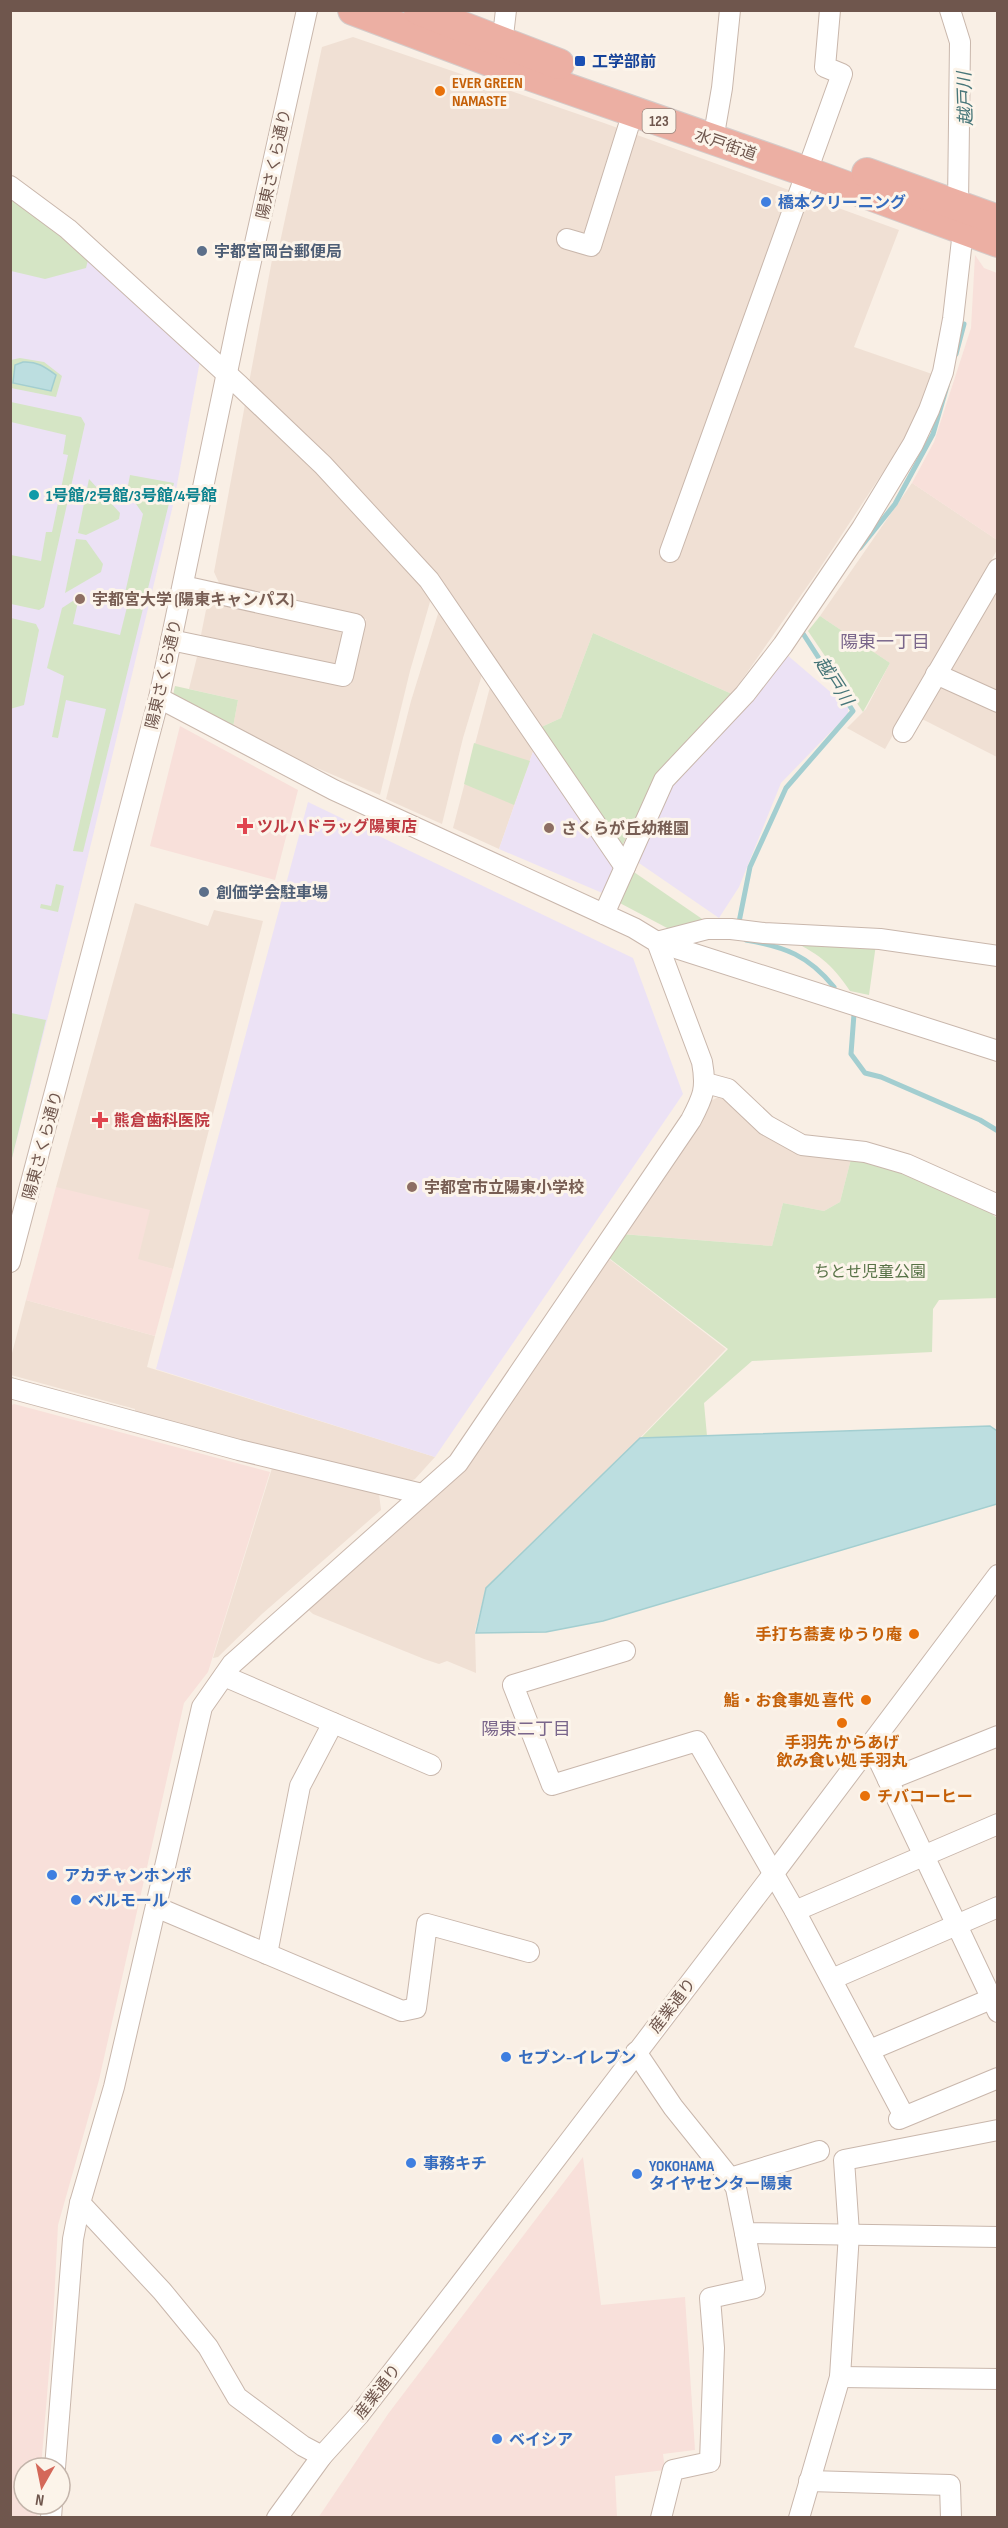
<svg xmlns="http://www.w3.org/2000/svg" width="1008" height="2528" viewBox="0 0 1008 2528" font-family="'Sofia Sans Condensed','Noto Sans JP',sans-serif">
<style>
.residential{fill:#f0e0d4}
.commercial{fill:#f8e0da}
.education{fill:#ece2f5}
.green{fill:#d5e5c5}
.water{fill:#bcdee0;stroke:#a3ced0;stroke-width:1.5}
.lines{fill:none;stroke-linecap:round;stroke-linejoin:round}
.stream{stroke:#a3ced0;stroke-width:5}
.minor-casing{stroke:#c9b7ac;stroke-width:22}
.highway-casing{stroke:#d4ccca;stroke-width:32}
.minor{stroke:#fff;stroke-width:20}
.highway{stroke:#ecafa3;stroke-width:30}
.transit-dot{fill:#1a4fb4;stroke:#fcf4ea;stroke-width:2}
.food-dot{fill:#e8710a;stroke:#fcf4ea;stroke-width:2}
.shop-dot{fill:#3f7fe0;stroke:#fcf4ea;stroke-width:2}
.service-dot{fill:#5c6f8a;stroke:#fcf4ea;stroke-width:2}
.culture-dot{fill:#0f9aa8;stroke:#fcf4ea;stroke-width:2}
.education-dot{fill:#8d6e63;stroke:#fcf4ea;stroke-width:2}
.health-dot{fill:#e0444e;stroke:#fcf4ea;stroke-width:2}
.labels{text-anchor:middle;stroke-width:6;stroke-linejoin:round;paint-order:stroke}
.shield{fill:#fcf4ea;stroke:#99857c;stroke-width:1.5}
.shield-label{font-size:15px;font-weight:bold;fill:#6f564d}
.transit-label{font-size:16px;font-weight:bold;fill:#164399;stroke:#fcf4ea;text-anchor:start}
.food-label{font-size:16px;font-weight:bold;fill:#c56008;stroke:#fcf4ea;text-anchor:start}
.street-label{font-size:16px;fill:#6f564d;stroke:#fcf4ea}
.shop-label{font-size:16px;font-weight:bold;fill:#366cbe;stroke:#fcf4ea;text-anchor:start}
.service-label{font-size:16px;font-weight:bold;fill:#4e5e75;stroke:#fcf4ea;text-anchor:start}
.culture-label{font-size:16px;font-weight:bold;fill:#0d838f;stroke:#fcf4ea;text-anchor:start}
.education-label{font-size:16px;font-weight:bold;fill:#785e54;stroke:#fcf4ea;text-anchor:start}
.health-label{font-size:16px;font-weight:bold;fill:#be3a42;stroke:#fcf4ea;text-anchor:start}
.park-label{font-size:16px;fill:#587347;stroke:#fcf4ea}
.water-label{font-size:18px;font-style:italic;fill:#477679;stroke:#fcf4ea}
.neighbourhood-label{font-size:18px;fill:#7a668b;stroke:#fcf4ea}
</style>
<rect width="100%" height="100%" fill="#f9efe5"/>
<g class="residential">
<polygon points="353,37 604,123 899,230 854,347 935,375 906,437 818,571 732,694 593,633 561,718 537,729 457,610 248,388 272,260 276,261 322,47"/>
<polygon points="246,399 261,412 432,595 410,671 380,795 268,747 233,727 238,700 189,689 197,657 203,653 351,684 366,619 220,585 214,572"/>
<polygon points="912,483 997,540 997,550 885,749 847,728 866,709 890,663 820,616"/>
<polygon points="997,580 997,696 952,675 948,666"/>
<polygon points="217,602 338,628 345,640 341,664 332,670 207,644 201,635 206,610"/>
<polygon points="441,604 484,668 463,738 442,824 386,799 411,701"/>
<polygon points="943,686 997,710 997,757 920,718 935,691"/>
<polygon points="490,687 536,743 499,849 453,828"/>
<polygon points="135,903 208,926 214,910 263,921 173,1269 137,1260 56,1187"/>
<polygon points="725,1094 770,1138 799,1151 851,1159 840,1202 824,1211 783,1203 772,1246 622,1234 708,1102"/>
<polygon points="604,1255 726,1349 633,1445 486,1588 475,1631 476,1673 447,1661 439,1664 424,1659 313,1614 304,1606 429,1496"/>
<polygon points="26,1300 155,1336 147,1367 435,1457 415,1479 406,1483 135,1412 135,1409 11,1375 11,1357"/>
<polygon points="273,1465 379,1494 381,1510 262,1614 218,1657 213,1658"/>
</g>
<g class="commercial">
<polygon points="975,255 984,268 997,273 997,540 912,483 934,442 971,328"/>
<polygon points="180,726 298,790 275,880 150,846"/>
<polygon points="56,1187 150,1210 138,1259 173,1269 155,1336 26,1300"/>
<polygon points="14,1404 270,1472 208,1672 184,1703 99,2080 58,2225 53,2323 41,2468 24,2468 24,2504 38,2504 37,2518 10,2517 10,1406"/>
<polygon points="583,2157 601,2305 685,2297 695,2450 663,2454 665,2470 615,2476 617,2517 318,2518 388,2414"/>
</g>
<g class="education">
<polygon points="11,192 35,211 200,361 174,501 74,914 11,1162"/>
<polygon points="786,654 848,707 848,714 781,783 739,887 719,918 636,861 669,780"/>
<polygon points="536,743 614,863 607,895 499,849"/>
<polygon points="308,802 633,958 683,1094 435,1457 156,1369"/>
</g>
<g class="green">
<polygon points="10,194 89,256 86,268 45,279 11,271"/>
<polygon points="20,358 44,362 62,376 56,397 11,388 11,360"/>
<polygon points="11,402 81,417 85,424 44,607 39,610 11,604 11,555 41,561 46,532 52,532 68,455 63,454 66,435 11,422"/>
<polygon points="130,475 174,483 83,852 73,851 106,709 66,700 58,738 52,737 64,676 47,668 62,608 79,597 73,624 120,635 130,595 125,593 143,514 127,491"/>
<polygon points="89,479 120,513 119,519 86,535 78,533"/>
<polygon points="76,539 86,540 103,564 101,572 65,593"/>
<polygon points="820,616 890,663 863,712 808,631"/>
<polygon points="11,618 36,624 39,630 24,705 10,709"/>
<polygon points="593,633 732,694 658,771 621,848 537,729 561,718"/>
<polygon points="175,686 238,700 233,727 173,695"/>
<polygon points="474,743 530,761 514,805 464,784"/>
<polygon points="628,868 708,923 669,929 616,901"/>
<polygon points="56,884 64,886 58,912 40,908 41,904 51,906"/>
<path d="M787,939L876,944L869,995L850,991C832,964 817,952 787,939Z"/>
<polygon points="11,1013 46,1020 11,1162 10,1013"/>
<path d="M851,1159C896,1167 962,1188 997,1218V1298L939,1300L933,1309L932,1352L752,1361L704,1403L707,1436L640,1439L728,1349L605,1255L621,1234L772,1246L783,1203L824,1211L840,1202Z"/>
</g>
<g class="water">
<path d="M23,362C37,361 45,367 56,375L51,391L13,383L15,365Z"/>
<polygon points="990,1426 997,1431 997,1504 603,1621 546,1632 476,1633 486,1588 640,1438"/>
</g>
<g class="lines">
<g class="stream">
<polyline points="956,354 964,324"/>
<polyline points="860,548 895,504 933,434 947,386"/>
<polyline points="738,927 750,867 786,788 853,711 802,632 805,627"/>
<path d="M746,940C785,947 808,955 834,987"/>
<polyline points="854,1014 851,1054 865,1073 881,1077 980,1120 998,1131"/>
</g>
<defs>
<g id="minor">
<polyline points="501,53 506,10"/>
<polyline points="713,140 722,88 730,10"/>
<polyline points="10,186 68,229 239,385 323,465 429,580 625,867"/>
<polyline points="567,239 591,246 633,112"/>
<polyline points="670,552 842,74 825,67 830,10"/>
<polyline points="171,640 343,676 355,624 183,586"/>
<polyline points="936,674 998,702"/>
<polyline points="903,732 998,569"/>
<polyline points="604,914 664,780 745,694 783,645 862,528 913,444 929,410 943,372 953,319 963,231 958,204 960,42 950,10"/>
<polyline points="657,942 998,1051"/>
<polyline points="657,942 707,929 731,929 764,933 880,939 998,956"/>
<polyline points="706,1083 728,1089 766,1125 802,1145 865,1152 906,1164 998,1205"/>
<polyline points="10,1262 159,698 239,315 307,10"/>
<polyline points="10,1388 239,1450 422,1494"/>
<polyline points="625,1651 513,1685 552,1785 697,1741 795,1911 904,2116"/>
<polyline points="224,1676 431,1765"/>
<polyline points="871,1744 998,2012"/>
<polyline points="888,1780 998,1736"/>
<polyline points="156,1907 402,2011 416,2008 427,1924 529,1952"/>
<polyline points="795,1911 998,1824"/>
<polyline points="267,1954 300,1786 333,1723"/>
<polyline points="832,1979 998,1907"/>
<polyline points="870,2050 998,1996"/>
<polyline points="636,2052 673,2107 730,2178 736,2188 745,2233 998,2237"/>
<polyline points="899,2119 998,2078"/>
<polyline points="730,2178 819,2151"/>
<polyline points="80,2203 162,2291 208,2347 237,2397 303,2446 322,2456"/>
<polyline points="840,2377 998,2379"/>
<path d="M55,2468L73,2239L80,2203L114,2087L202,1707L232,1664L458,1463L691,1120C703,1097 707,1089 702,1062L657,942L634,928L334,790L159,698"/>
<polyline points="809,2481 950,2485 951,2518"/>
<polyline points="51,2518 52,2504"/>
<polyline points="277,2518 322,2456 359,2415 455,2291 774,1873 998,1575"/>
<polyline points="661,2518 673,2470 710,2462 714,2348 710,2298 755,2288 745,2233"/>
<polyline points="799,2518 840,2377 849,2233 844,2160 998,2130"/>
</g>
<g id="highway">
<polyline points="353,10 500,65 807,172 998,242"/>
<polyline points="419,10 559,64"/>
<polyline points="867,173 998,220"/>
</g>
</defs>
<use href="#minor" class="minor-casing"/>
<use href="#highway" class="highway-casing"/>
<use href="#minor" class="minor"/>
<use href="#highway" class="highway"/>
</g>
<rect class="transit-dot" x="574" y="55" width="12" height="12" rx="3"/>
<g class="food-dot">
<circle cx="440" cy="91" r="6"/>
<circle cx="914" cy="1634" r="6"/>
<circle cx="866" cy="1700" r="6"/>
<circle cx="842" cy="1723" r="6"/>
<circle cx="865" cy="1796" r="6"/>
</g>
<g class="shop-dot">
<circle cx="766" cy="202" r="6"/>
<circle cx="52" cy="1875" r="6"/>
<circle cx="76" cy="1900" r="6"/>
<circle cx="506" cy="2057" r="6"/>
<circle cx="411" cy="2163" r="6"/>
<circle cx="637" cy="2174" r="6"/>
<circle cx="497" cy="2439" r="6"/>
</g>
<g class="service-dot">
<circle cx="202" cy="251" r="6"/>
<circle cx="204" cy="892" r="6"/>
</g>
<circle class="culture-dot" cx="34" cy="495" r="6"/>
<g class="education-dot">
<circle cx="80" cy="599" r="6"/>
<circle cx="549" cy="828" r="6"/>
<circle cx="412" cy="1187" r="6"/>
</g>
<g class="health-dot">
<path d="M242 817h6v6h6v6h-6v6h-6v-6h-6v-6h6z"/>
<path d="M97 1111h6v6h6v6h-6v6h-6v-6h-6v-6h6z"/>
</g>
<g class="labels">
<rect class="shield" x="642.5" y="109" width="33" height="24" rx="4.5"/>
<g class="shield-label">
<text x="659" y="126">123</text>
</g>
<g class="transit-label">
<text x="592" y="67">工学部前</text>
</g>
<g class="food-label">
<text x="452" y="88">EVER GREEN<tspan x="452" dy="18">NAMASTE</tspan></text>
<text x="902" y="1640" text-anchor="end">手打ち蕎麦 ゆうり庵</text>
<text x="854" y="1706" text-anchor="end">鮨・お食事処 喜代</text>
<text x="842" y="1748" text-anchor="middle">手羽先 からあげ<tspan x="842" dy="18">飲み食い処 手羽丸</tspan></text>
<text x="877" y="1802">チバコーヒー</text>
</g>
<g class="street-label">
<text transform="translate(726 144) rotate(19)" y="6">水戸街道</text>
<text transform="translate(273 164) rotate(-78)" y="6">陽東さくら通り</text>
<text transform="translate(163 674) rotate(-77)" y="6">陽東さくら通り</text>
<text transform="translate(42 1145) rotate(-75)" y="6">陽東さくら通り</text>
<text transform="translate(672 2005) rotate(-52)" y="6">産業通り</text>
<text transform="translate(377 2391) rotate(-52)" y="6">産業通り</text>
</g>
<g class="shop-label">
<text x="778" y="208">橋本クリーニング</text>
<text x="64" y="1881">アカチャンホンポ</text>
<text x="88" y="1906">ベルモール</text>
<text x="518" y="2063">セブン-イレブン</text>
<text x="423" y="2169">事務キチ</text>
<text x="649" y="2171">YOKOHAMA<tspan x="649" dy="18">タイヤセンター陽東</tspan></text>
<text x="509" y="2445">ベイシア</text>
</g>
<g class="service-label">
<text x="214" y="257">宇都宮岡台郵便局</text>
<text x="216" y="898">創価学会駐車場</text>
</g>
<g class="culture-label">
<text x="46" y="501">1号館/2号館/3号館/4号館</text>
</g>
<g class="education-label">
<text x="92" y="605">宇都宮大学 (陽東キャンパス)</text>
<text x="561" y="834">さくらが丘幼稚園</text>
<text x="424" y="1193">宇都宮市立陽東小学校</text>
</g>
<g class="health-label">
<text x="257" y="832">ツルハドラッグ陽東店</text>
<text x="114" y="1126">熊倉歯科医院</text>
</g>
<g class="park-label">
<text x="870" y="1277">ちとせ児童公園</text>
</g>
<g class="water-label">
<text transform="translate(965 99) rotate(-92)" y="6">越戸川</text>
<text transform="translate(834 681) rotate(57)" y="6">越戸川</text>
</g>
<g class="neighbourhood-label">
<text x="885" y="648">陽東一丁目</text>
<text x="526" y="1735">陽東二丁目</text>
</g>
</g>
<rect width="1008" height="2528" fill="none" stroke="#6f564d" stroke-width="24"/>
<g transform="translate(42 2486) rotate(189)"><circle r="28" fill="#fcf4ea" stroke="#c4b5ab" stroke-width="1.5"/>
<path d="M0-4.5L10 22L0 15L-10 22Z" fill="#d46859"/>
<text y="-9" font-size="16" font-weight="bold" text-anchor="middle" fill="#6f564d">N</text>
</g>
</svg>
